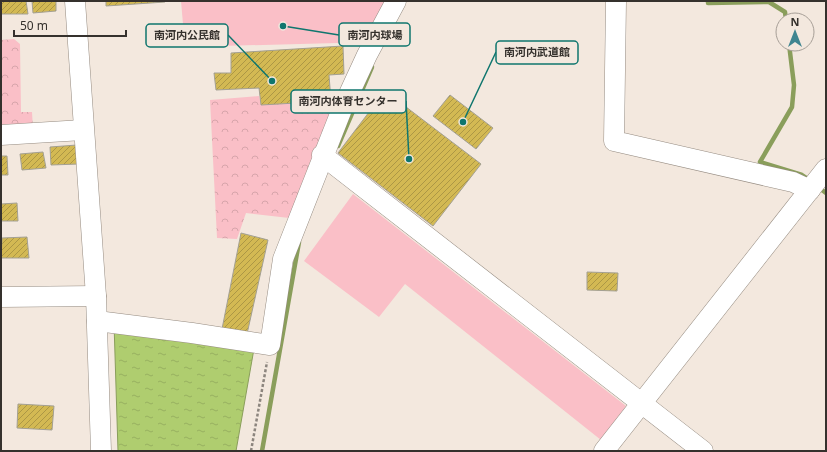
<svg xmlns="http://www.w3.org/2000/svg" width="827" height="452" viewBox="0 0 827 452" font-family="'Noto Sans','Noto Sans JP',sans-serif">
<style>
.park{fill:url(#park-crowns)}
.pitch{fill:#fabfc7}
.water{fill:url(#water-ripples);stroke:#8a9e5b}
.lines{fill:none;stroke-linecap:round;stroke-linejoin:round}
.stream{stroke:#8a9e5b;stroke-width:4.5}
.building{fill:url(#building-hatch);stroke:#a3a093}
.minor-casing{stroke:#958b81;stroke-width:21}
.path{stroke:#8c857e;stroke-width:2.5;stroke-dasharray:3 2;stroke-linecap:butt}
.minor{stroke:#fff;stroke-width:20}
.leader{fill:none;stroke:#0f766e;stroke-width:1.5}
.callout-dot{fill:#0f766e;stroke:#f3e8de;stroke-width:1.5}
.callout{fill:#f3e8de;stroke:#0f766e;stroke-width:1.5}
.callout-label{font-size:11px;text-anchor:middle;font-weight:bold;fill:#35312d}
</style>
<defs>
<pattern id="park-crowns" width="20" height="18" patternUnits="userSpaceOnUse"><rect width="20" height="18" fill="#fabfc7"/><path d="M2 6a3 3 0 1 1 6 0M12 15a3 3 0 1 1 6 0" fill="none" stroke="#d7a5ab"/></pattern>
<pattern id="water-ripples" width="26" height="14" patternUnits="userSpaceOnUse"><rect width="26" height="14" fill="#afcd6f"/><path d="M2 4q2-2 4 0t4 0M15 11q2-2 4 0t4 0" fill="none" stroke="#97b060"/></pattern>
<pattern id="building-hatch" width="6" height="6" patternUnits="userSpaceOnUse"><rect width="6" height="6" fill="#d3b953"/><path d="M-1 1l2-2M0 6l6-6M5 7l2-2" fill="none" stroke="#ac9745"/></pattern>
</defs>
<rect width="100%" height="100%" fill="#f3e8de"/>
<g class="park">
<polygon points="14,39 20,44 21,112 32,112 33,129 1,131 1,40"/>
<polygon points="259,96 261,105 346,99 298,219 246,213 237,239 217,238 210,100"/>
</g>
<g class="pitch">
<polygon points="181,1 396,1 374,42 185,47"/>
<polygon points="353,194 626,406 601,440 405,284 379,317 304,261"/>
</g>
<polygon class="water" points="114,323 255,343 236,451 118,451"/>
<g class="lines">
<g class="stream">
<polyline points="708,1 708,3 769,2 785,12 786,20"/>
<polyline points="789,44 794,85 792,107 760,162 802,175 808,179"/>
<polyline points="338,146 372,67"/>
<polyline points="818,187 826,193"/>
<polyline points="262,451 299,242"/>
</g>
</g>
<g class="building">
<polygon points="1,1 26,1 28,14 1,14"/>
<polygon points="32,1 56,1 56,11 33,13"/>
<polygon points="106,1 165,1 165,2 106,6"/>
<polygon points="343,46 344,74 329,75 331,101 261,105 259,88 216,90 214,73 231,73 231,53"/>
<polygon points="385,91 481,164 433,226 338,153"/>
<polygon points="450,95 493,128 476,149 433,116"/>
<polygon points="77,145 79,164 51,165 50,147"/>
<polygon points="43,152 46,168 22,170 20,154"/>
<polygon points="1,156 7,156 8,175 1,175"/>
<polygon points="17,203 18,221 1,221 1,204"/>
<polygon points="241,233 268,240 247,334 222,329"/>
<polygon points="27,237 29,258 1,258 2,238"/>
<polygon points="587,272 618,273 617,291 587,290"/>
<polygon points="18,404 54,406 52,430 17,428"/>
</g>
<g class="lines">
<defs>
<g id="minor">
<polyline points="75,1 96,296 101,451"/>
<polyline points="616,1 614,141 793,182 810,190"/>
<polyline points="1,135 83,130"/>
<polyline points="322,155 703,451"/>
<polyline points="1,297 96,296"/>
<polyline points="97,321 192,333 270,345 283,259 342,109 367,55 396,1"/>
<polyline points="604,451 826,169"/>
</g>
</defs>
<use href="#minor" class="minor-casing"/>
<polyline class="path" points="251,451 267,362"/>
<use href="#minor" class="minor"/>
</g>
<path class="leader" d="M283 26L339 35M272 81L228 35M463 122L496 52M409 159L406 101"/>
<g class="callout-dot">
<circle cx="283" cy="26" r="4"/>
<circle cx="272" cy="81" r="4"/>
<circle cx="463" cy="122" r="4"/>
<circle cx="409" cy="159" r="4"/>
</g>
<g class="callout">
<rect x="339" y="23" width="71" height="23" rx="4"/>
<rect x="146" y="24" width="82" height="23" rx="4"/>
<rect x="496" y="41" width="82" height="23" rx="4"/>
<rect x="291" y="90" width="115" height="23" rx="4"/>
</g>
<g class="callout-label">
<text x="375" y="39">南河内球場</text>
<text x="187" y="39">南河内公民館</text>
<text x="537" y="56">南河内武道館</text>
<text x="348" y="105">南河内体育センター</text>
</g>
<rect width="827" height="452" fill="none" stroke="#35312d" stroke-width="4"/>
<g transform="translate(795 32)"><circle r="19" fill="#f3e8de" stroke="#a79f97"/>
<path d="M0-3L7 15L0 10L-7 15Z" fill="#3f8590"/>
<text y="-6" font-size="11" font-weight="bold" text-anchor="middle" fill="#35312d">N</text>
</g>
<path d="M14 30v6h112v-6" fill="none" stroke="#35312d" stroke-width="2"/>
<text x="20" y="30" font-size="12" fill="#35312d" stroke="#f3e8de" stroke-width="3" paint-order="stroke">50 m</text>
</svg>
